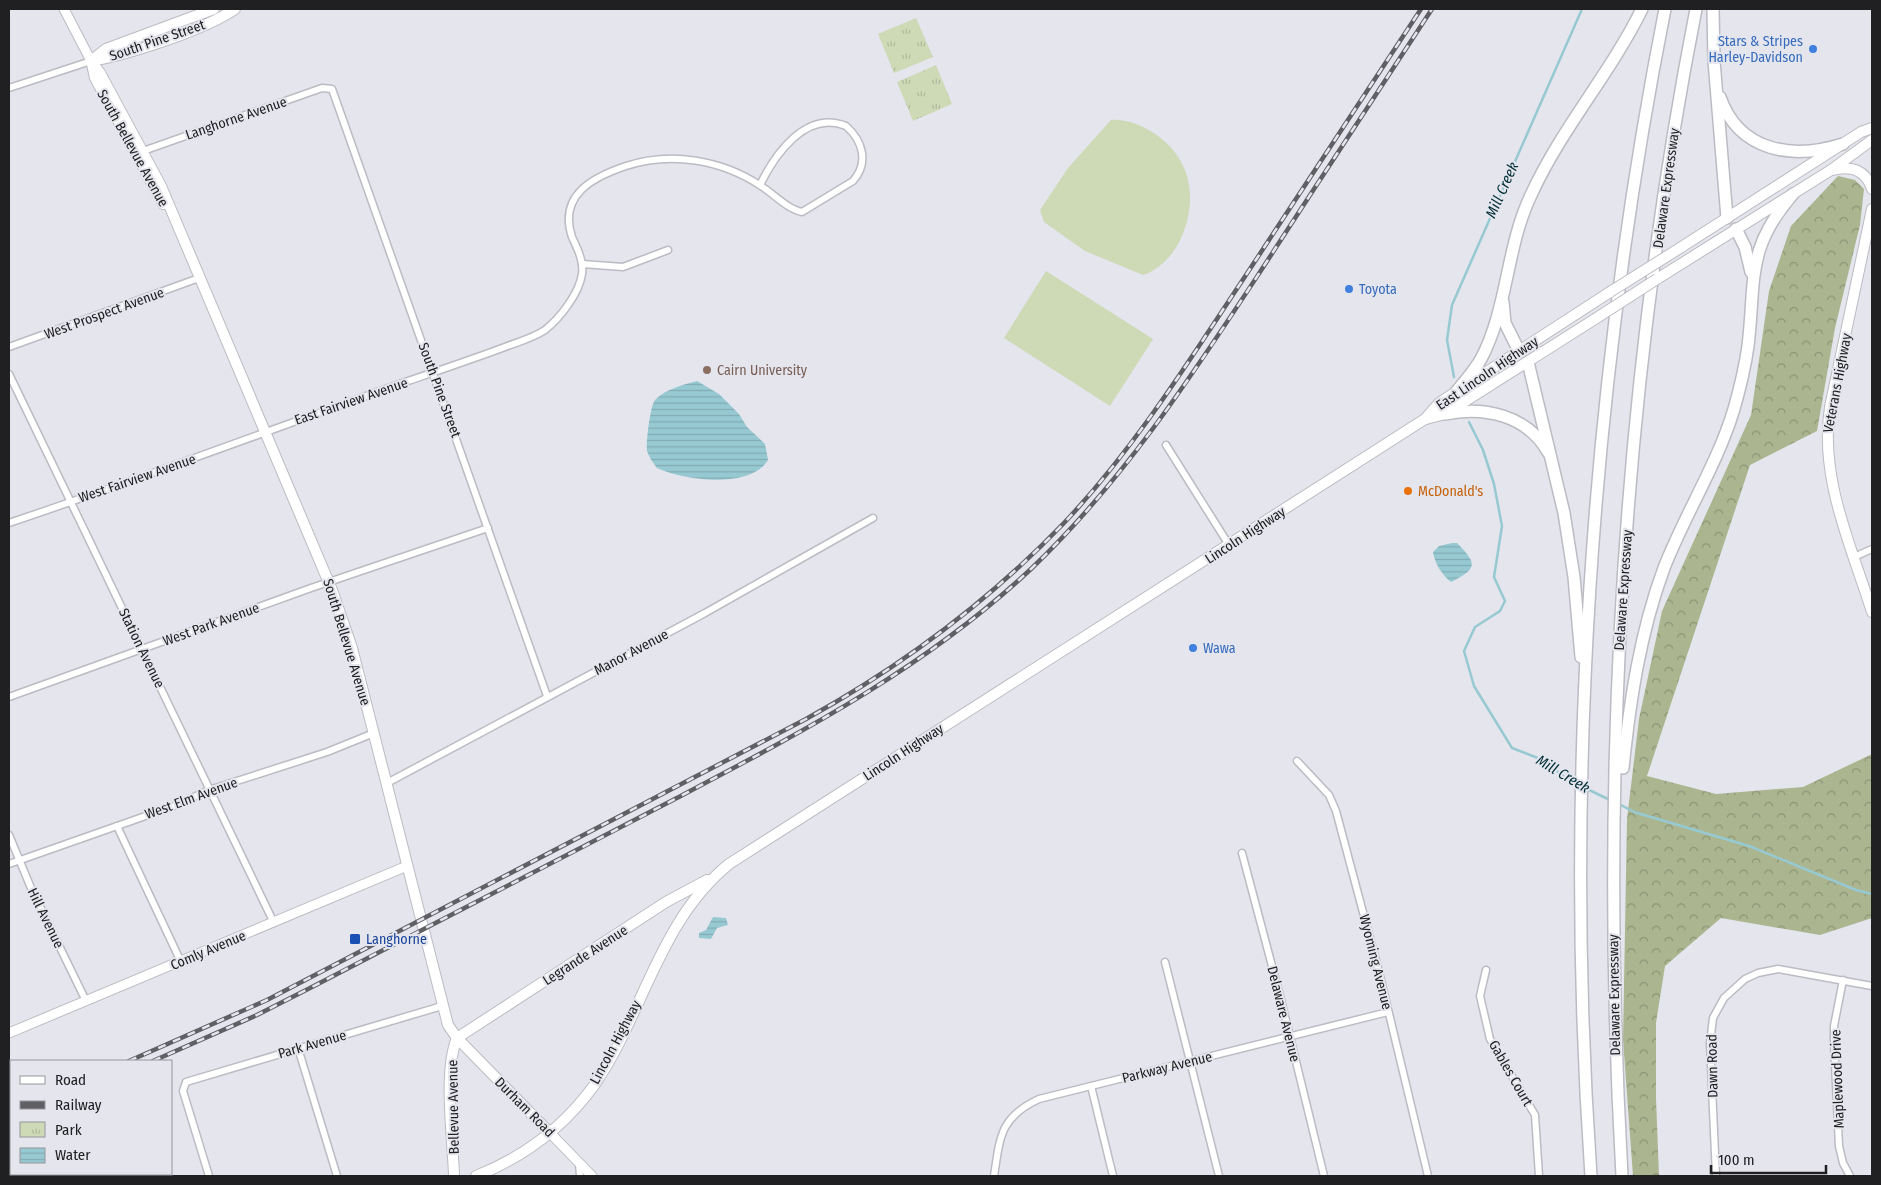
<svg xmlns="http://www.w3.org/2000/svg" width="1881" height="1185" viewBox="0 0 1881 1185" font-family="'Fira Sans Condensed',sans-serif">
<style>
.grass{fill:#ced9b6}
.forest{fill:url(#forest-crowns)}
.park{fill:url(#park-tufts)}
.water{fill:url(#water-rules)}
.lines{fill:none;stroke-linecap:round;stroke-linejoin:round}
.stream{stroke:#97c9d2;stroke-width:2.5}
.street-casing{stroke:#bbbbc3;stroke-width:9}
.secondary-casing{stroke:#bbbbc3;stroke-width:11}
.primary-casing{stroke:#bbbbc3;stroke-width:12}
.highway-casing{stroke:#bbbbc3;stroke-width:14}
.street{stroke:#fff;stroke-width:6}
.secondary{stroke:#fff;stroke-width:9}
.primary{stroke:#fff;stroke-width:10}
.highway{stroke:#fff;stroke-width:11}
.rail-casing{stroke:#5f5f64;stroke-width:4.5}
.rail{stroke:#e5e5ed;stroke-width:2.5;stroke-dasharray:8;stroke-linecap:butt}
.primary-bridge-casing{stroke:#bbbbc3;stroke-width:12;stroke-linecap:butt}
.primary-bridge{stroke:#fff;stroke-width:10}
.shop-dot{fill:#3f7fe0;stroke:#e5e5ed;stroke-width:2}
.education-dot{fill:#8d6e63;stroke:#e5e5ed;stroke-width:2}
.food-dot{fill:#e8710a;stroke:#e5e5ed;stroke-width:2}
.transit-dot{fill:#1a4fb4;stroke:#e5e5ed;stroke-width:2}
.labels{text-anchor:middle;stroke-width:4;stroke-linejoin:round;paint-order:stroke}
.street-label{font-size:14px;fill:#202023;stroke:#e5e5ed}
.shop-label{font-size:14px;fill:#366cbe;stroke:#e5e5ed;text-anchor:start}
.education-label{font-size:14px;fill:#785e54;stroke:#e5e5ed;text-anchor:start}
.food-label{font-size:14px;fill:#c56008;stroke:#e5e5ed;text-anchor:start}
.transit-label{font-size:14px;fill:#164399;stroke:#e5e5ed;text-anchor:start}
.water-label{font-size:15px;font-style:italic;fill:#002f37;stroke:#e5e5ed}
</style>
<defs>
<pattern id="forest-crowns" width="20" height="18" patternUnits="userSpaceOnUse" patternTransform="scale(1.25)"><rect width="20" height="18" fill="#abb690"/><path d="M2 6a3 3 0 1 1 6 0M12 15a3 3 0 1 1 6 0" fill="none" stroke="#8b9475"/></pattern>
<pattern id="park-tufts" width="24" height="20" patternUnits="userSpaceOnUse" patternTransform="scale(1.25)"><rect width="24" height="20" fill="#ced9b6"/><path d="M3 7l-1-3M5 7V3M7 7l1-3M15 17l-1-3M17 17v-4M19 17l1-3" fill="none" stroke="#b1ba9c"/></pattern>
<pattern id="water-rules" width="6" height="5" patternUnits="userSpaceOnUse" patternTransform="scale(1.25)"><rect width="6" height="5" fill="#97c9d2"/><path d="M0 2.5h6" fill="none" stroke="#82acb4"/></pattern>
</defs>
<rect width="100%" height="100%" fill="#e5e5ed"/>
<g class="grass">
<path d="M1111,120C1123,119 1135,123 1145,128C1188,150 1200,193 1182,236C1175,253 1161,269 1143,275L1085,251L1044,222L1040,210L1068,168Z"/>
<polygon points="1046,271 1153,339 1110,406 1004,338"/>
</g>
<polygon class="forest" points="1838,176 1855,180 1864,189 1860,225 1835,328 1817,431 1750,465 1647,776 1716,794 1803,787 1872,754 1872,918 1820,935 1721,918 1665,966 1656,1023 1656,1098 1659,1176 1633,1176 1623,1040 1627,819 1639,719 1662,611 1751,415 1769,291 1791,226"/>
<g class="park">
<polygon points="916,18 933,57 894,73 878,34"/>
<polygon points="936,65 952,104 913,121 897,82"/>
</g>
<g class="water">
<path d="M697,381L719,394L739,414L747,427L765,444L768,460C751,489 684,481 657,468C653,463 649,457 647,451C646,443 650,406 655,400C665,389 683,385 697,381Z"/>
<path d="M1452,543H1457C1479,565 1476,569 1451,582C1442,575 1435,564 1433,552L1439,546Z"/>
<polygon points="713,917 726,918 728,925 717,928 711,939 699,938 699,933 706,930"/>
</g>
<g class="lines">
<g class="stream">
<polyline points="1454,377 1447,340 1452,305 1582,9"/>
<polyline points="1469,422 1483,450 1494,484 1502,526 1494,577 1505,601 1500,611 1475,627 1464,651 1474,686 1512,748 1543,760 1568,780 1578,785"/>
<polyline points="1585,788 1612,801"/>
<polyline points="1619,804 1634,812 1749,846 1856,890 1872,894"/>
</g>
<defs>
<g id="street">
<polyline points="9,88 91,61"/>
<polyline points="143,151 322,88 332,89 547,696"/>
<polyline points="582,264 623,267 668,250"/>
<polyline points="9,347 199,278"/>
<polyline points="9,374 274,923"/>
<polyline points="1166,445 1229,545"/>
<path d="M9,523C143,478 275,428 408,381C440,370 473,359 505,347C518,342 533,338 545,330C560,318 579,294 582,274C584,261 577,248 572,237C558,195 593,177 626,166C671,151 722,160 761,186C774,194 787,209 802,212L853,181C869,163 863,141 846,126C806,110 775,154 760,185"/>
<polyline points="1854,557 1872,549"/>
<polyline points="9,697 311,588 488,528"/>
<polyline points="1297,761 1329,795 1336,811 1380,976 1428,1176"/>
<polyline points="387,783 705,613 873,518"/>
<polyline points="117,826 181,962"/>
<polyline points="9,835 31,888 86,1001"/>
<polyline points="1242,853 1280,996 1324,1176"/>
<polyline points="9,864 174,806 209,790 327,752 374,733"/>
<polyline points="1165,962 1219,1176"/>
<polyline points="1486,970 1480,996 1490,1039 1535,1115 1539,1176"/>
<polyline points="1843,980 1834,1026 1834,1043 1839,1146 1843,1163 1850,1176"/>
<polyline points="298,1048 337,1176"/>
<polyline points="1091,1086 1113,1176"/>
<polyline points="579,1163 580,1176"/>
<polyline points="79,1174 80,1176"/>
<polyline points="209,1176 183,1091 186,1082 442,1006"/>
<path d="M994,1176C1000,1137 1000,1117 1039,1099L1388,1012"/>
<polyline points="1716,1176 1710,1043 1713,1018 1724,998 1745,979 1758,973 1778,969 1872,986"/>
</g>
<g id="secondary">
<polyline points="64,9 91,61"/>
<polyline points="9,1033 407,866"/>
<polyline points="550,1133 592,1176"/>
</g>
<g id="primary">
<polyline points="92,60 106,49 214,9"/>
<polyline points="91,61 100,73 161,186 332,590 352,648 448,1025 457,1038 550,1133"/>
<path d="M91,61C128,55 204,30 235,9"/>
<polyline points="92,64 95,78 163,204"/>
<path d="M1832,170C1851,165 1866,170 1872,189"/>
<path d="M1872,209L1830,407C1819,478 1851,545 1872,612"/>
<polyline points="1680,248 1861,132 1872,128"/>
<polyline points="1657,279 1831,170 1872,140"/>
<polyline points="1426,419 1445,414 1595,319"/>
<polyline points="457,1038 666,902 707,880"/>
<path d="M454,1176C453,1138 443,1072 457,1038"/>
<path d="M476,1176C524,1157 565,1126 595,1084C644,1012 659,921 729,864L1425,419L1439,403L1610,292"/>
</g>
<g id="highway">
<polyline points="1713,9 1714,61 1727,218"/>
<path d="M1720,97C1739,152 1793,160 1843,144"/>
<polyline points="1736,229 1745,247 1751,272"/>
<polyline points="1503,302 1505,323 1519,351"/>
<polyline points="1528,362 1564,513 1574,577 1581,657"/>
<path d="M1456,392C1465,381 1474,371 1481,359C1508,308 1506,247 1531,195C1561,129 1610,74 1642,9"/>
<path d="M1445,414C1484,406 1527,415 1548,452"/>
<path d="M1623,768C1630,700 1640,633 1664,568C1685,514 1717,465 1734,409C1740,388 1745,367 1748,346C1756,280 1745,249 1793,194"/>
<path d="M1591,1176C1564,791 1590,388 1665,9"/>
<path d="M1622,1176C1600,786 1621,392 1696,9"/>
</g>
</defs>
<use href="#street" class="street-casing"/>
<use href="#secondary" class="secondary-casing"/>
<use href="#primary" class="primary-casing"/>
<use href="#highway" class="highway-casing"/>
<use href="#street" class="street"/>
<use href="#secondary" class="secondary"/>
<use href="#primary" class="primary"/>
<use href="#highway" class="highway"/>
<defs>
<g id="rail">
<path d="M129,1061L267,1000L806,719C902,666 988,602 1064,523C1133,450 1187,364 1242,281C1302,190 1361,100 1421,9"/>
<path d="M153,1061L257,1015L312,987C432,924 553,863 673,800C800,733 926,668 1032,568C1123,481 1191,377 1260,272C1317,184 1375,96 1432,9"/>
<polyline points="9,1105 11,1104"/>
<polyline points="9,1114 11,1114"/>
</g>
</defs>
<use href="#rail" class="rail-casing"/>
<use href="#rail" class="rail"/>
<defs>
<g id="primary-bridge">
<polyline points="1610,292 1680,248"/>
<polyline points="1595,319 1657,279"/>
</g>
</defs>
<use href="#primary-bridge" class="primary-bridge-casing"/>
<use href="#primary-bridge" class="primary-bridge"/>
</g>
<g class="shop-dot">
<circle cx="1813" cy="49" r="5"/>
<circle cx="1349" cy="289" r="5"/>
<circle cx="1193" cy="648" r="5"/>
</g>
<circle class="education-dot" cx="707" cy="370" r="5"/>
<circle class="food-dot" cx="1408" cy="491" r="5"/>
<rect class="transit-dot" x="349" y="933" width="12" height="12" rx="2.5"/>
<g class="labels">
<g class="street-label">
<text transform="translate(157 40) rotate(-19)" y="5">South Pine Street</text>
<text transform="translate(236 118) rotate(-19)" y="5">Langhorne Avenue</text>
<text transform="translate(133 148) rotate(61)" y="5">South Bellevue Avenue</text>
<text transform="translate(1666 188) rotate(-82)" y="5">Delaware Expressway</text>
<text transform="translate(104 313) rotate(-20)" y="5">West Prospect Avenue</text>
<text transform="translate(1487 373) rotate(-34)" y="5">East Lincoln Highway</text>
<text transform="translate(1837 383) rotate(-79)" y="5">Veterans Highway</text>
<text transform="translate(440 390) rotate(70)" y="5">South Pine Street</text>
<text transform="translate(351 401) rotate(-19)" y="5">East Fairview Avenue</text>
<text transform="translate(137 478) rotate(-19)" y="5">West Fairview Avenue</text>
<text transform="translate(1245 535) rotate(-33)" y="5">Lincoln Highway</text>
<text transform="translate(1623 590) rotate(-86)" y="5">Delaware Expressway</text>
<text transform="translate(211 624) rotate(-20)" y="5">West Park Avenue</text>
<text transform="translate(347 642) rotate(73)" y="5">South Bellevue Avenue</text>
<text transform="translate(142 648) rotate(64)" y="5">Station Avenue</text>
<text transform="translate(631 652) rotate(-28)" y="5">Manor Avenue</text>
<text transform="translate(903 752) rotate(-33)" y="5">Lincoln Highway</text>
<text transform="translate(191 798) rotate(-20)" y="5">West Elm Avenue</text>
<text transform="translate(46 918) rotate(64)" y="5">Hill Avenue</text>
<text transform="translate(208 950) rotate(-23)" y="5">Comly Avenue</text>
<text transform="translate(585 955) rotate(-33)" y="5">Legrande Avenue</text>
<text transform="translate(1376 962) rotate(76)" y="5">Wyoming Avenue</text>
<text transform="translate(1614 995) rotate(-91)" y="5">Delaware Expressway</text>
<text transform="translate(1284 1014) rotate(76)" y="5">Delaware Avenue</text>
<text transform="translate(615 1042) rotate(-62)" y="5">Lincoln Highway</text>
<text transform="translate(312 1044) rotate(-16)" y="5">Park Avenue</text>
<text transform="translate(1712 1066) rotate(-91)" y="5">Dawn Road</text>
<text transform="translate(1167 1067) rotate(-14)" y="5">Parkway Avenue</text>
<text transform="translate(1511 1073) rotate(60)" y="5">Gables Court</text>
<text transform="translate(1837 1079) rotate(-92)" y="5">Maplewood Drive</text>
<text transform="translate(453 1107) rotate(-91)" y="5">Bellevue Avenue</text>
<text transform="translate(525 1107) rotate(45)" y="5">Durham Road</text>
</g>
<g class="shop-label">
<text x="1803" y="46" text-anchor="end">Stars &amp; Stripes<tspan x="1803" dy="16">Harley-Davidson</tspan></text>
<text x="1359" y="294">Toyota</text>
<text x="1203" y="653">Wawa</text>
</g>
<g class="education-label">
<text x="717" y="375">Cairn University</text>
</g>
<g class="food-label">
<text x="1418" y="496">McDonald's</text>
</g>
<g class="transit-label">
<text x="366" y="944">Langhorne</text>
</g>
<g class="water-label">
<text transform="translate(1502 190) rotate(-66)" y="5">Mill Creek</text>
<text transform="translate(1563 774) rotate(31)" y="5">Mill Creek</text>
</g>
</g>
<rect width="1881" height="1185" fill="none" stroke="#202023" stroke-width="20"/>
<rect x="10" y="1060" width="162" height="115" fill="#e5e5ed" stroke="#96969c"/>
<rect x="20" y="1076" width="25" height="8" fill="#ffffff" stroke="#96969c"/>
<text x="55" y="1085" font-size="15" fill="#202023">Road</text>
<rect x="20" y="1101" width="25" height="8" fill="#5f5f64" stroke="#96969c"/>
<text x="55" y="1110" font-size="15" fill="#202023">Railway</text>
<rect x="20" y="1122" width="25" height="15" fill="url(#park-tufts)" stroke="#96969c"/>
<text x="55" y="1135" font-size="15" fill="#202023">Park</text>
<rect x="20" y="1148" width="25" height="15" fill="url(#water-rules)" stroke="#96969c"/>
<text x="55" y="1160" font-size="15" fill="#202023">Water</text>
<path d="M1711 1165v8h115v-8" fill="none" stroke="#202023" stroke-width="2.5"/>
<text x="1718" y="1165" font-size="15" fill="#202023" stroke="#e5e5ed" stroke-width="4" paint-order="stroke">100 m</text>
</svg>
